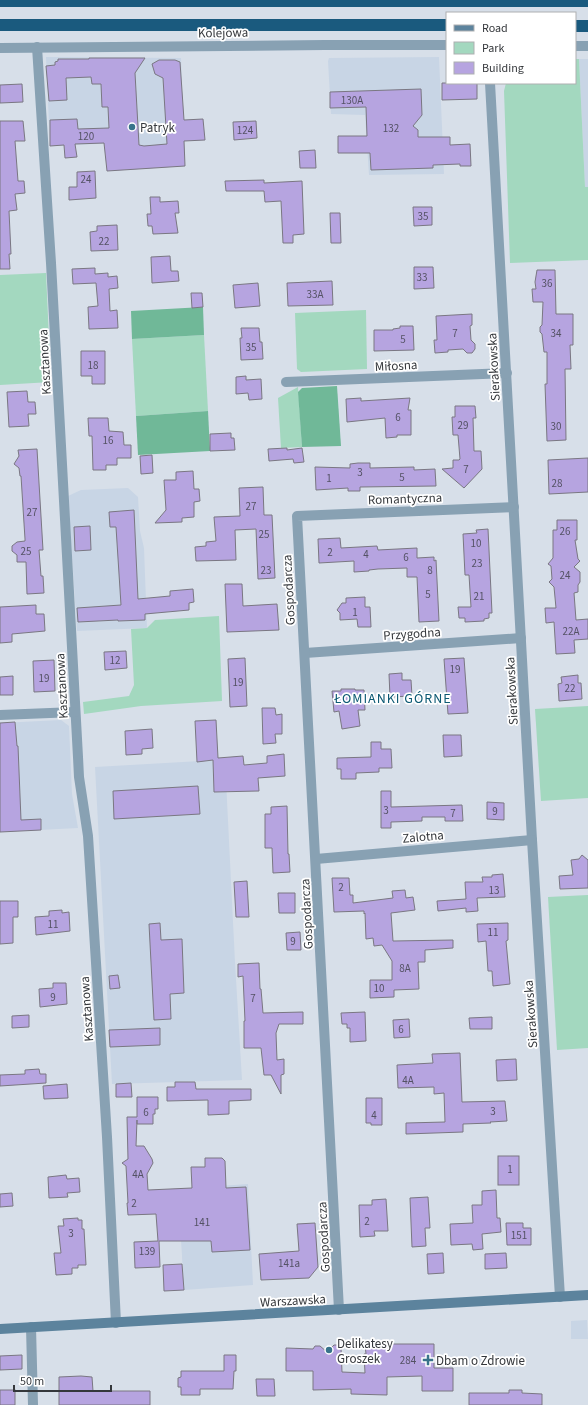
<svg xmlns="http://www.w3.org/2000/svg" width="588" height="1405" viewBox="0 0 588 1405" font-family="'Source Sans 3',sans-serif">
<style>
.built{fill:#c8d5e5}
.green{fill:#a3d8bf}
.forest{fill:#70b898}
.building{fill:#b6a4e0;stroke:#7a7782}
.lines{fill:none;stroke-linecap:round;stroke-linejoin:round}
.street{stroke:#88a1b3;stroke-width:10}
.secondary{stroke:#5c839d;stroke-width:10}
.highway{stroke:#1a5a7e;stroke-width:12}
.poi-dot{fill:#38738b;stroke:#fff;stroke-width:1.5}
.labels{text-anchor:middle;stroke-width:3.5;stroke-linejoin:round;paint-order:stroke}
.number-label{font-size:11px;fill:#545264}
.street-label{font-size:13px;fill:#34373b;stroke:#fff}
.poi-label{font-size:13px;fill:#34373b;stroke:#fff;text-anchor:start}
.neighbourhood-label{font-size:14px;letter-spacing:1px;fill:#0c5973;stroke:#fff}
</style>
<rect width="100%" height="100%" fill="#d7dfe9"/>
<g class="built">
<polygon points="46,57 181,58 185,166 123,170 121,143 50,146"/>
<polygon points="439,57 444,174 369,175 365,115 331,114 328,61 329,58"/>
<polygon points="579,59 588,59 588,187 585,187"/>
<polygon points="128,488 138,497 140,531 144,548 147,628 77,631 68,496 81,490"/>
<polygon points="61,720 69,726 72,794 78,828 0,832 0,723"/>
<polygon points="218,760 225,760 235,962 242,1080 112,1084 95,767"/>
<polygon points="248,1184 253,1285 184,1290 178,1189"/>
<polygon points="587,1320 588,1339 571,1339 571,1321"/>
</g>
<g class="green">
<polygon points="575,59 579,59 585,187 588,187 588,261 588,260 510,263 504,91 506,83 575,83"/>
<polygon points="46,273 51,382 0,385 0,275"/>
<polygon points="366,310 367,369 301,372 297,369 295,313"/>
<polygon points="204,335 208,411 136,416 132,339"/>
<polygon points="298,387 302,447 281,448 278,398"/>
<polygon points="219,616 222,701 141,706 84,714 83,702 129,696 134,685 131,629 147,628 155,620"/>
<polygon points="588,706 588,798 541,801 535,709"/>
<polygon points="588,895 588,1048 557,1050 548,897"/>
</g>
<g class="forest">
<polygon points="203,307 204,335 132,339 131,311"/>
<polygon points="337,386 341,446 302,447 298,392 302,388"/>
<polygon points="208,411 210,451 138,455 136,416"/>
</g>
<g class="building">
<polygon points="89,58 145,58 135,73 139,145 144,146 167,144 163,78 155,74 152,64 159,60 175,60 180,62 184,120 203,119 205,140 184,141 185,166 107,171 104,143 75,144 77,157 65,158 64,145 50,146 50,120 77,119 78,129 109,128 108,107 102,107 101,84 92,84 91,77 66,78 67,100 49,101 46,66 55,65 55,62 58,61 58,59 89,59"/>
<polygon points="442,83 477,83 477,99 442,100"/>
<polygon points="22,84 23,102 0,103 0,85"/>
<polygon points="421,89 422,115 413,126 418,130 418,137 450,137 450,145 470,144 471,166 460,166 460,164 433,165 433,168 371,170 370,153 338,153 338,136 367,136 366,107 330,108 330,92"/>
<polygon points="0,121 23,121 25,141 15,141 18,181 24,181 25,193 15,194 17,210 9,211 11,254 9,254 10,269 0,269"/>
<polygon points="256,121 257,138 234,140 233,122"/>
<polygon points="315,150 316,168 300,168 299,151"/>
<polygon points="95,171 96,198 69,200 69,187 77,187 77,172"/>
<polygon points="264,180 264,183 302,181 304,234 293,235 293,243 283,243 281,201 265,202 264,191 226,191 225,181"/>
<polygon points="150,197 160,197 160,202 178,201 179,213 175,213 178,233 153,234 152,226 148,226 147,214 151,214"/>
<polygon points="413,207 432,207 432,225 414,226"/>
<polygon points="330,213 340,213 341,243 331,243"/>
<polygon points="117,225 118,250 91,251 90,232 97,231 97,226"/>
<polygon points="170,256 171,271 178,271 179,281 152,283 151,257"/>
<polygon points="414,267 433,267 434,288 414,289"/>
<polygon points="95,268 95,274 108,273 108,277 117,276 118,288 109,289 110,311 117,310 118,328 89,329 88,307 98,306 96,283 73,284 72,269"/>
<polygon points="537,270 555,270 556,314 573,314 573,345 570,345 571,369 565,369 566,440 547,441 545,384 547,384 547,352 544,352 542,334 540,332 540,327 542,325 543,302 533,302 532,289 536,289 535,282"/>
<polygon points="332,281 333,305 288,306 287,283"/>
<polygon points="258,283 260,306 235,308 233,285"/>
<polygon points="191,293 202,293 203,307 192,308"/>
<polygon points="472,314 472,325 470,326 471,340 475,344 475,349 472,353 467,353 463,349 448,350 448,352 435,353 434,340 437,340 436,316"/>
<polygon points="400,326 413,326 414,350 374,351 374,330 393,330 393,329 400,328"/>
<polygon points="241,328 259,328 260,342 262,342 263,359 241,360 240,338 242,338"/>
<polygon points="81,351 105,351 105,384 92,384 92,376 81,376"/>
<polygon points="246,376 246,380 261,379 262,399 249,400 248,393 236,394 236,377"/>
<polygon points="27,391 28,402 35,402 36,414 28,414 29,426 9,427 7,392"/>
<polygon points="361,398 361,401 410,398 408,410 411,410 411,435 397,435 397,437 386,438 385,418 347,422 346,399"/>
<polygon points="455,406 475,406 476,418 473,418 474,451 481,451 482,469 464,488 442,469 453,468 453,460 459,460 460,459 458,435 453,435 452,417 455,417"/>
<polygon points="88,418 108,418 109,431 123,432 124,445 131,445 131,458 117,458 117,465 106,465 106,470 93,470 92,436 89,436"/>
<polygon points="231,433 231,438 234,438 235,450 210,451 210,434"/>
<polygon points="287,448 287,450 302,448 304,462 294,463 293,459 269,461 268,449"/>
<polygon points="37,449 43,550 39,550 41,576 43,576 44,593 27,594 26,562 17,562 17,555 12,551 12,546 17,542 25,541 25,539 21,476 20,476 19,468 14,464 19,456 18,450"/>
<polygon points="152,455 153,473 141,474 140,456"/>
<polygon points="588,458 588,492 549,494 548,460"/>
<polygon points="358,463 370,463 370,468 414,467 414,470 435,469 436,486 360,487 360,491 348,491 348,488 316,490 315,467 350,468 350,464"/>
<polygon points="193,471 194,489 199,489 200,501 194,502 194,517 182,518 182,522 155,523 166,510 164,480 176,480 176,472"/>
<polygon points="263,487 264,515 272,515 275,578 258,579 256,529 235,530 236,560 196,561 195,547 206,546 206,542 216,541 214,517 240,516 239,488"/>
<polygon points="134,510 138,599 170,596 170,591 193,589 194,602 189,603 189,610 145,614 145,620 118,621 118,620 78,622 77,608 121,605 116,527 110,527 109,512"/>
<polygon points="557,520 577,520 577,540 575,540 578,559 580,561 574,567 580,572 580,582 578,585 578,592 574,593 576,620 588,619 588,639 574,640 575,653 556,654 554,622 546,623 545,608 556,608 554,587 549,582 552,579 551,566 548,564 553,558 553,530 557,530"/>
<polygon points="90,526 91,550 75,551 74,527"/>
<polygon points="488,529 492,613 489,613 489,618 484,619 484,621 465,622 465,618 459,618 458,607 471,607 469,575 465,575 463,534 477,533 476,530"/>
<polygon points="340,538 341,548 377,546 378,550 417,548 417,558 434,557 434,561 436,560 439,621 419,622 417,577 407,577 407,568 378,569 369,570 369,571 354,572 354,561 319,563 318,539"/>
<polygon points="225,584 242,584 243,606 277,604 279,630 227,632"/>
<polygon points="365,597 365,607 370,607 371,627 358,627 357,619 340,620 340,613 337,610 342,603 346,603 346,598"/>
<polygon points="36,605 36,614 44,614 45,631 12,634 12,642 0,643 0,607"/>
<polygon points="126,651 127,668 105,670 104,652"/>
<polygon points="245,658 247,706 230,707 228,659"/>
<polygon points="464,658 468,713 448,714 444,659"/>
<polygon points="54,660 55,691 34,692 33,661"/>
<polygon points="402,673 402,680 411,680 412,696 390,697 389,674"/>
<polygon points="578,675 578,683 581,683 582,699 559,701 558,684 562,683 561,677"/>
<polygon points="13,676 13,695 0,695 0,677"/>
<polygon points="341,689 355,689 355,690 364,690 365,710 358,710 360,726 342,729 339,711 334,712 332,691 341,691"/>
<polygon points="262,708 275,708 276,715 282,714 282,734 275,734 276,743 263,744"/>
<polygon points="216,720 218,758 243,756 244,765 267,763 267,756 284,754 285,776 258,778 259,791 214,792 213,760 197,762 195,721"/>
<polygon points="15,722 17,746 18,746 21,820 41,819 41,830 0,832 0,723"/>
<polygon points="152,729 153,748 142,749 142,754 126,755 125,731"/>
<polygon points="443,735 461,735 462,756 444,757"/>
<polygon points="371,742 381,742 381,749 391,749 392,768 379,768 379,772 356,773 356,779 341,779 341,769 337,769 337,758 371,757"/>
<polygon points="198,786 200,814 114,819 113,791"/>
<polygon points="381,791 391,791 391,807 462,805 463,821 445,821 445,817 422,817 422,821 391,822 391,828 381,828"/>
<polygon points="487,802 504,803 504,820 487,819"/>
<polygon points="287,806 288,854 289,854 290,872 273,873 272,848 265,848 265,814 271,814 271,807"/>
<polygon points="582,855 588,860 588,888 560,889 559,876 573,875 571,860 579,859"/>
<polygon points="503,874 505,897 477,898 478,911 466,912 466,908 438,911 437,901 466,899 465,882 483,882 482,877 492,877 492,875"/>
<polygon points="332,878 349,878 350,895 353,895 353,903 393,898 392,891 405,890 406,898 413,897 415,910 391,913 393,941 453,940 453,948 425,950 425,962 418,962 419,989 394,990 394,997 370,998 370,980 392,980 392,961 382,945 374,946 373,938 366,939 365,913 364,914 364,911 334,912"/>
<polygon points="247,881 249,917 236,917 234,882"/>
<polygon points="278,893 295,893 295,913 279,913"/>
<polygon points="0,901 18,901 18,917 13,917 13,943 0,944"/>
<polygon points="62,910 62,913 69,912 70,931 36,935 35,917 49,916 49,911"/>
<polygon points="160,923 161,940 182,939 184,993 170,994 171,1019 154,1020 149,924"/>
<polygon points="508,923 508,940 506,941 510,984 493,986 492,971 488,971 486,941 478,942 477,924"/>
<polygon points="300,932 301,950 287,950 286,933"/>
<polygon points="259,963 260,989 261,989 263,1013 303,1012 303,1024 279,1024 276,1033 277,1060 284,1059 284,1074 281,1075 281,1094 271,1075 264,1075 261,1048 244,1048 244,1021 245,1021 243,976 238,977 238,964"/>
<polygon points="118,975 120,988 110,989 109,976"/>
<polygon points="53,983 66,983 67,1004 40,1007 39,989 53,988"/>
<polygon points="365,1012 366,1041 350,1042 350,1028 347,1028 347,1024 342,1024 341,1013"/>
<polygon points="29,1015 29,1027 12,1028 12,1016"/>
<polygon points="492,1017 492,1029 470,1029 469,1018"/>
<polygon points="409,1019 410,1037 394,1038 393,1020"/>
<polygon points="160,1028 160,1045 110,1047 109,1030"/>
<polygon points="460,1053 462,1102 505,1101 507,1121 490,1122 491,1123 463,1124 463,1132 406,1134 406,1123 445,1122 444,1093 434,1094 434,1087 398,1088 397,1065 433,1063 432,1054"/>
<polygon points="516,1059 517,1080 497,1081 496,1060"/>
<polygon points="39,1069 40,1074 46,1074 46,1083 0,1086 0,1075 25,1074 25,1070"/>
<polygon points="175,1082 195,1082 196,1089 251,1089 251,1100 229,1101 229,1114 208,1115 208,1100 167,1101 167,1087 175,1087"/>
<polygon points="131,1083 132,1097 116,1097 116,1084"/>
<polygon points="67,1084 68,1098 44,1099 43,1086"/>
<polygon points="137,1097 158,1097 158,1109 155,1109 155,1114 153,1114 153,1124 137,1124 137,1120 136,1146 144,1146 152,1159 153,1163 147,1174 148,1190 192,1188 191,1167 205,1167 205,1158 222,1158 225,1161 226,1188 246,1187 250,1250 212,1252 211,1241 159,1241 160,1267 135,1268 134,1242 158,1241 156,1214 128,1215 127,1203 128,1203 126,1166 122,1163 128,1159 127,1117 137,1117"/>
<polygon points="366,1098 382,1098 382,1125 371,1125 371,1123 366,1123"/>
<rect x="498" y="1156" width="21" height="29"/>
<polygon points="66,1175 67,1179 79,1178 80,1192 67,1193 68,1197 49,1198 48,1177"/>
<polygon points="496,1190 497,1218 500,1218 501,1232 482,1234 483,1249 473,1250 472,1244 451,1245 450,1224 473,1223 472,1205 482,1205 482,1191"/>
<polygon points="12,1193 13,1206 0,1207 0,1194"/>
<polygon points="428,1197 430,1228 425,1228 426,1246 412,1247 410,1198"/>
<polygon points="386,1199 388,1231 374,1231 375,1236 360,1237 359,1205 372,1205 372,1200"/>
<polygon points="78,1218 78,1220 82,1220 82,1229 84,1229 86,1265 78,1265 78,1268 72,1268 72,1274 56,1275 54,1253 61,1253 58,1226 64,1226 63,1219"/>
<polygon points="315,1223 318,1267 309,1278 261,1280 259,1254 299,1251 297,1224"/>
<polygon points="506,1223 523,1223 523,1228 531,1228 531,1245 507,1245"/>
<polygon points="443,1253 444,1273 428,1274 427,1254"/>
<polygon points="506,1253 507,1268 485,1269 485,1254"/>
<polygon points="182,1264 184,1290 164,1291 163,1265"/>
<polygon points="365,1344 434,1344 434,1368 453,1368 453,1391 422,1391 422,1376 387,1377 387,1395 351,1394 351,1389 313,1390 313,1371 286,1371 286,1348 313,1349 315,1346 320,1346 327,1352 334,1345 338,1345 341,1348 342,1372 365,1373 364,1354 366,1354"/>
<polygon points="22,1355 22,1369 0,1370 0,1356"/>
<polygon points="224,1355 236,1355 236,1371 234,1371 233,1389 200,1389 200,1395 181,1395 181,1387 178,1387 178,1378 181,1377 181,1371 224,1371"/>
<polygon points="81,1376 92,1377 93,1391 150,1391 150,1405 59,1405 59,1377"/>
<polygon points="256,1379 274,1379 275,1396 257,1396"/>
<rect x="0" y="1390" width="15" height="15"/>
<polygon points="509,1390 522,1390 522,1393 542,1394 542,1405 469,1405 469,1393 509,1393"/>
</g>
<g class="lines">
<g class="street">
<polyline points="575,46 588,46"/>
<polyline points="37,47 51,263 78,757 79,777 88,836 107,1137 116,1323"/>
<polyline points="0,48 325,45 447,45"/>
<polyline points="490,83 532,840 560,1297"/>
<polyline points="286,382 507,373"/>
<polyline points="305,653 521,638"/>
<polyline points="0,715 75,712"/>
<polyline points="316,859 532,840"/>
<polyline points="339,1310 297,516 514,507"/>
<polyline points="31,1327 33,1405"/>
</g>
<polyline class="secondary" points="0,1329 588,1295"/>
<g class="highway">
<polyline points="0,1 588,1"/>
<polyline points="0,25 447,25"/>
<polyline points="575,26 588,26"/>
</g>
</g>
<g class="poi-dot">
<circle cx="132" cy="127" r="4"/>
<circle cx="329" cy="1350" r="4"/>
<path d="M426 1354h4v4h4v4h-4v4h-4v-4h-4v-4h4z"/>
</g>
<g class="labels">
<g class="number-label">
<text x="352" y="104">130A</text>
<text x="391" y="132">132</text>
<text x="245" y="134">124</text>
<text x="86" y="140">120</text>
<text x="86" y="183">24</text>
<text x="423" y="220">35</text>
<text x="104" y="245">22</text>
<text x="422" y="281">33</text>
<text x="547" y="287">36</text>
<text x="315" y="298">33A</text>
<text x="455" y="337">7</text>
<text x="556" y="337">34</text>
<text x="403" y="343">5</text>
<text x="251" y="351">35</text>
<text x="93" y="369">18</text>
<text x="398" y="421">6</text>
<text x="463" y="429">29</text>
<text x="556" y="430">30</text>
<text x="108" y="444">16</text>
<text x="466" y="473">7</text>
<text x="360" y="476">3</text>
<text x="402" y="481">5</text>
<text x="329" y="482">1</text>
<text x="557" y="487">28</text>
<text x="251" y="510">27</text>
<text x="32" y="516">27</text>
<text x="565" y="535">26</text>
<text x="264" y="538">25</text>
<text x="476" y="547">10</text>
<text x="26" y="555">25</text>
<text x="330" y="556">2</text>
<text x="366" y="558">4</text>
<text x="406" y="561">6</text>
<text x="477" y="567">23</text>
<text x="266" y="574">23</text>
<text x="430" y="574">8</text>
<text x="565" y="579">24</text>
<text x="428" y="598">5</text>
<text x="479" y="600">21</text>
<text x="355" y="616">1</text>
<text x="571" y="635">22A</text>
<text x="115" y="664">12</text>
<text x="455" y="673">19</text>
<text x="44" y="682">19</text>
<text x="238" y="686">19</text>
<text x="570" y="692">22</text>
<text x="386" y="814">3</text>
<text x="495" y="815">9</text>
<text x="453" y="817">7</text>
<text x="341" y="891">2</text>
<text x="494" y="894">13</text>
<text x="53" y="928">11</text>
<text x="493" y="936">11</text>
<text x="293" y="945">9</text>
<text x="405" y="972">8A</text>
<text x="379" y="992">10</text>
<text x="53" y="1001">9</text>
<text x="253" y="1002">7</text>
<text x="401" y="1033">6</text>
<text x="408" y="1084">4A</text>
<text x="493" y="1115">3</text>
<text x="146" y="1116">6</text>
<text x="374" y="1119">4</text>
<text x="510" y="1173">1</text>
<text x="138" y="1178">4A</text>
<text x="134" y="1207">2</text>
<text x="367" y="1225">2</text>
<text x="202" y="1226">141</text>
<text x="71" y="1237">3</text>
<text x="519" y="1239">151</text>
<text x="147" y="1255">139</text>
<text x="289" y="1267">141a</text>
<text x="408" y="1364">284</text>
</g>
<g class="street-label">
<text transform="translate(223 32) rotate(-1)" y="5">Kolejowa</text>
<text transform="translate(44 362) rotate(-93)" y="5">Kasztanowa</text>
<text transform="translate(396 365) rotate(-3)" y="5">Miłosna</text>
<text transform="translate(493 367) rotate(-93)" y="5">Sierakowska</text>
<text transform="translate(405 498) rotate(-2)" y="5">Romantyczna</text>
<text transform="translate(288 590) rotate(-93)" y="5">Gospodarcza</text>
<text transform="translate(412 633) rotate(-4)" y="5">Przygodna</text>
<text transform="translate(61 686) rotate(-93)" y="5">Kasztanowa</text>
<text transform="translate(511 691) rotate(-93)" y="5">Sierakowska</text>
<text transform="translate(423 836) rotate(-5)" y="5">Zalotna</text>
<text transform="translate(306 914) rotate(-93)" y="5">Gospodarcza</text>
<text transform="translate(86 1009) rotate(-94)" y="5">Kasztanowa</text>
<text transform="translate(530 1014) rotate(-94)" y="5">Sierakowska</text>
<text transform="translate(323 1237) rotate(-93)" y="5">Gospodarcza</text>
<text transform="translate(293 1300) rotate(-3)" y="5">Warszawska</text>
</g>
<g class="poi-label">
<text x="140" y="132">Patryk</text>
<text x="337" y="1348">Delikatesy<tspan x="337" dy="15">Groszek</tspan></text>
<text x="436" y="1365">Dbam o Zdrowie</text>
</g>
<g class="neighbourhood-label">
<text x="393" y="703">ŁOMIANKI GÓRNE</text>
</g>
</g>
<rect x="446" y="12" width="130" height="72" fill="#ffffff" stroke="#aeafb1"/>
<rect x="454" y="25" width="20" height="6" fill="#5c839d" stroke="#aeafb1"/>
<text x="482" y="32" font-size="12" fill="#34373b">Road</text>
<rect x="454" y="42" width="20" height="12" fill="#a3d8bf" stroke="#aeafb1"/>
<text x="482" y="52" font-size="12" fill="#34373b">Park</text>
<rect x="454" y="62" width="20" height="12" fill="#b6a4e0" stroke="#aeafb1"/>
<text x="482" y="72" font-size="12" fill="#34373b">Building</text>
<path d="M14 1385v6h97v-6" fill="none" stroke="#34373b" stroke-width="2"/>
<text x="20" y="1385" font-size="12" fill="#34373b" stroke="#ffffff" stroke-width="3" paint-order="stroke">50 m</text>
</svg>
